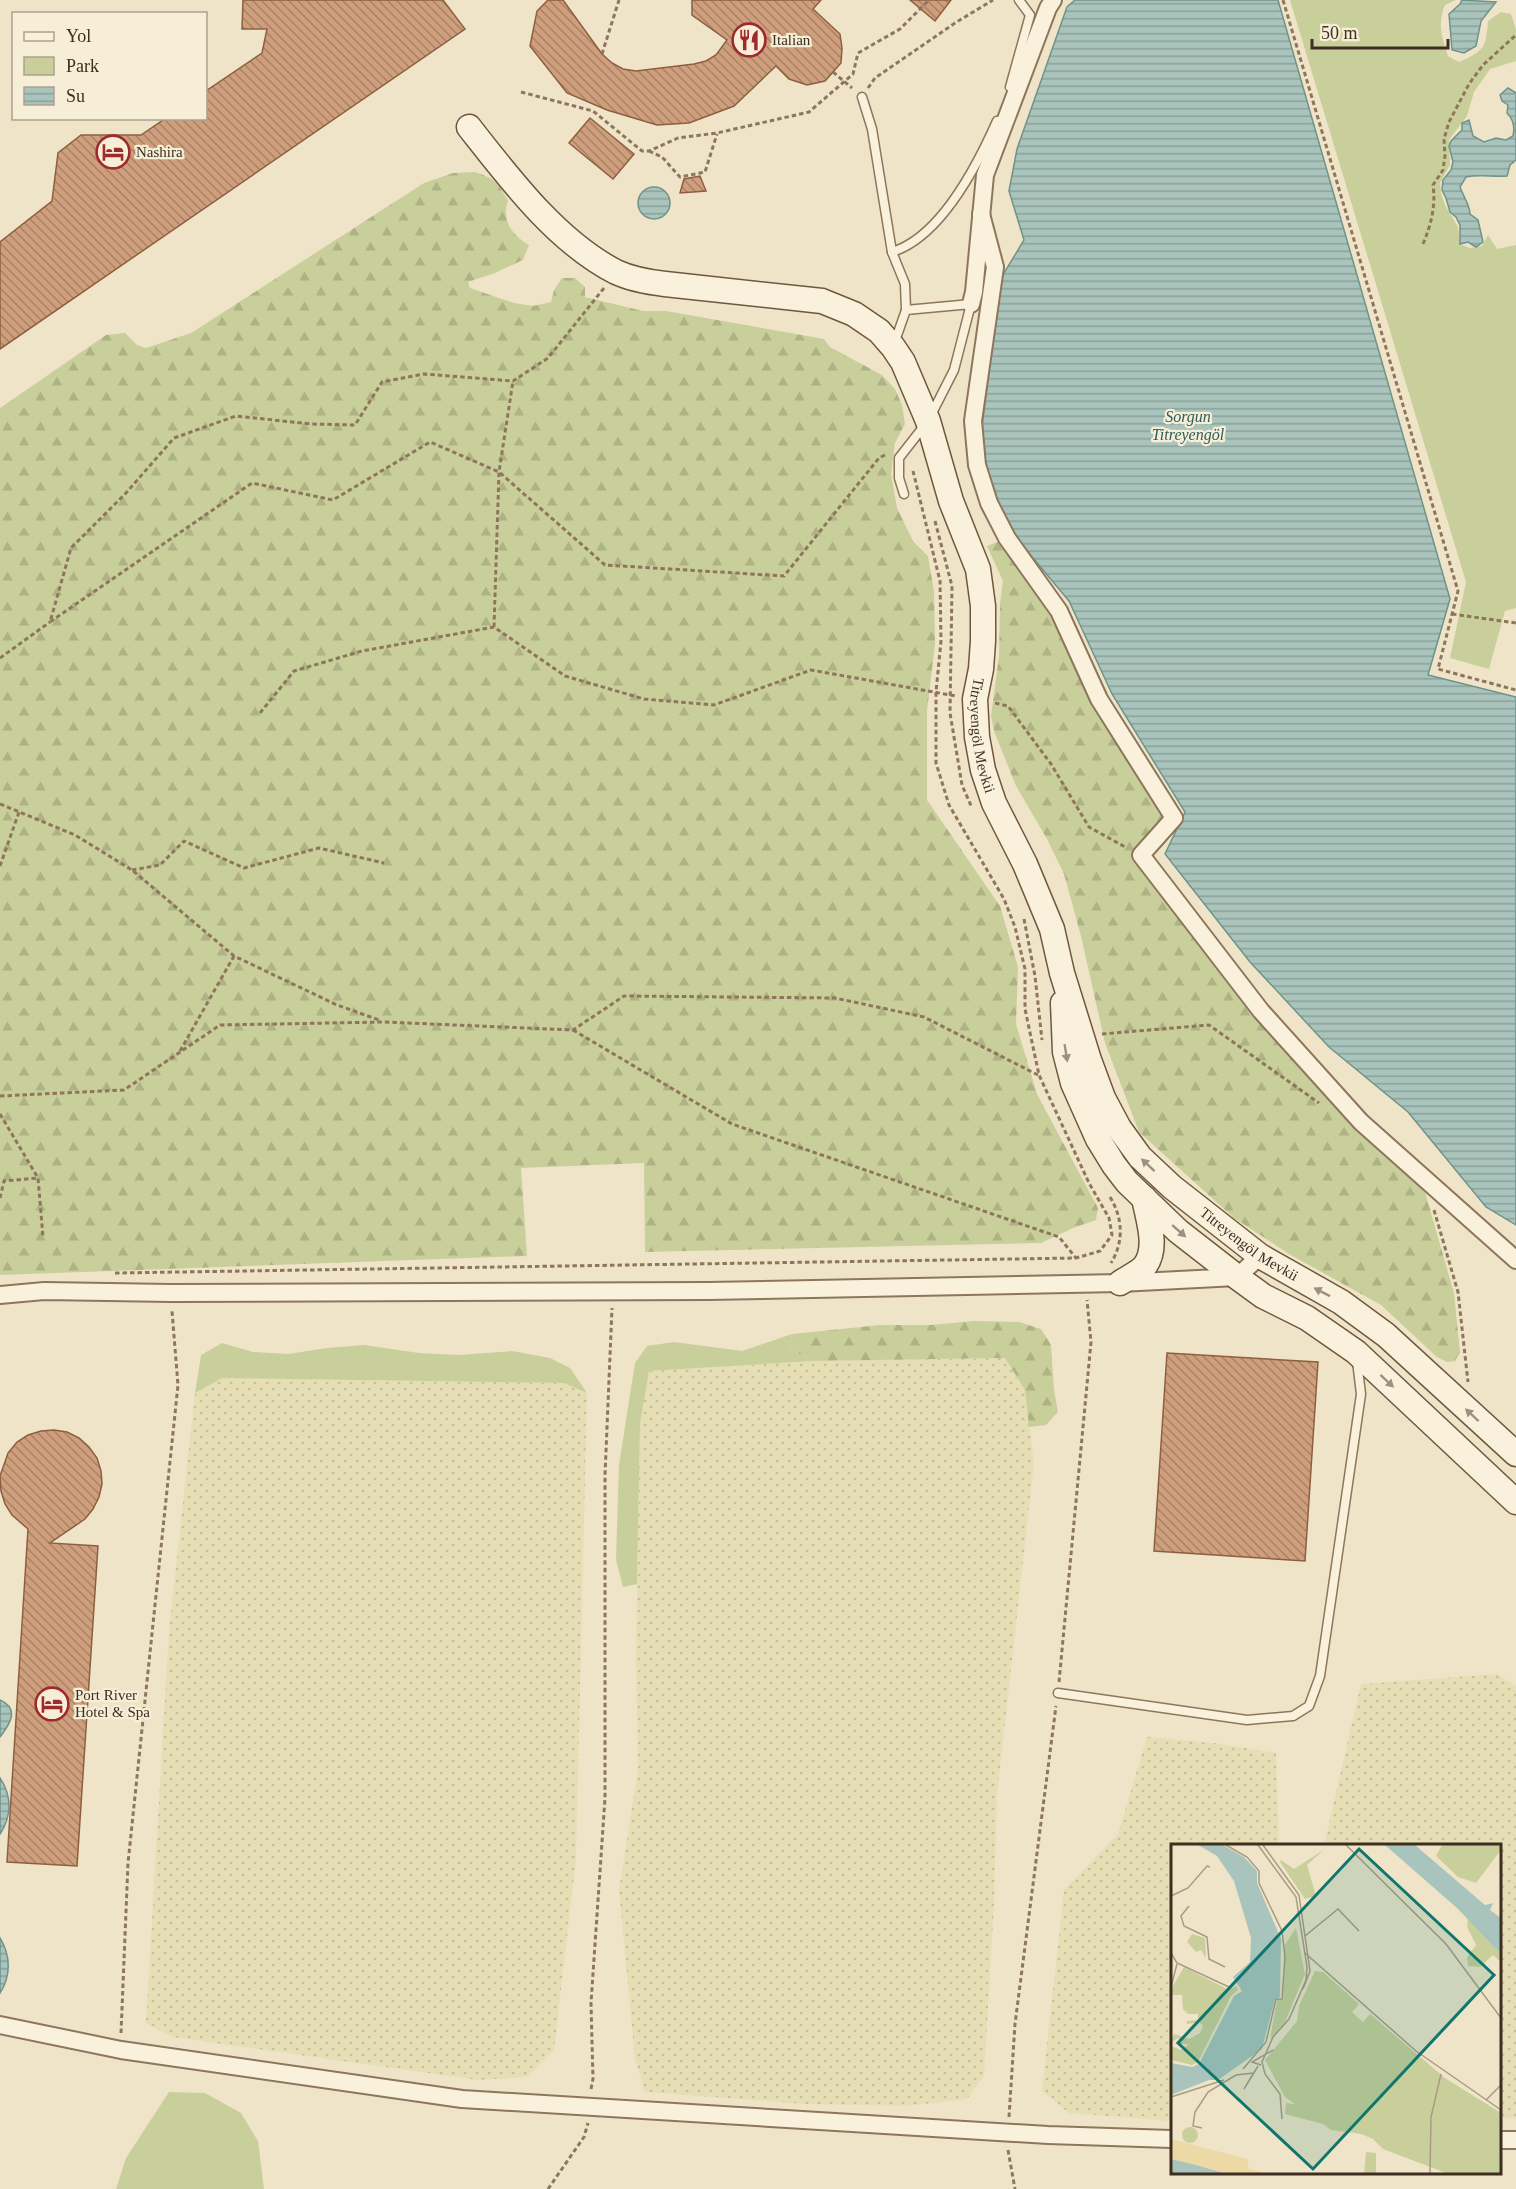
<svg xmlns="http://www.w3.org/2000/svg" width="1516" height="2189" viewBox="0 0 1516 2189" font-family="'Times New Roman',serif">
<style>
.farmland{fill:url(#farmland-dots)}
.green{fill:#c9cf9b}
.forest{fill:url(#forest-firs)}
.water{fill:url(#water-rules);stroke:#6f938a;stroke-width:1.5}
.building{fill:url(#building-back-hatch);stroke:#8d5f41;stroke-width:1.5}
.lines{fill:none;stroke-linecap:round;stroke-linejoin:round}
.lane-casing{stroke:#8d765c;stroke-width:11}
.street-casing{stroke:#8d765c;stroke-width:20}
.secondary-casing{stroke:#6f573f;stroke-width:27}
.path{stroke:#8d765c;stroke-width:3;stroke-dasharray:4.5 3;stroke-linecap:butt}
.lane{stroke:#faf1dc;stroke-width:8}
.street{stroke:#faf1dc;stroke-width:16}
.secondary{stroke:#faf1dc;stroke-width:24}
.oneway{fill:#9c907e}
.labels{text-anchor:middle;stroke-width:4.5;stroke-linejoin:round;paint-order:stroke}
.poi-label{font-size:15px;fill:#3d2e20;stroke:#f7eed8;text-anchor:start}
.street-label{font-size:15px;fill:#3d2e20;stroke:#f7eed8}
.water-label{font-size:16px;font-style:italic;fill:#2f5d5a;stroke:#f7eed8}
.inset-road{fill:none;stroke:#a89b85;stroke-width:1.5}
.view{fill:#0f766e;fill-opacity:0.15;stroke:#0f766e;stroke-width:3}
.inset-edge{fill:none;stroke:#3d2e20;stroke-width:3}
</style>
<defs>
<pattern id="farmland-dots" width="8" height="8" patternUnits="userSpaceOnUse" patternTransform="scale(1.5)"><rect width="8" height="8" fill="#e6deb5"/><path d="M2 2h.1M6 6h.1" fill="none" stroke="#c6bf9b" stroke-width="1.8" stroke-linecap="round"/></pattern>
<pattern id="forest-firs" width="22" height="20" patternUnits="userSpaceOnUse" patternTransform="scale(1.5)"><rect width="22" height="20" fill="#c9cf9b"/><path d="M5 1l3.5 6h-7zM16 11l3.5 6h-7z" fill="#aeb285"/></pattern>
<pattern id="water-rules" width="6" height="5" patternUnits="userSpaceOnUse" patternTransform="scale(1.5)"><rect width="6" height="5" fill="#a9c4bc"/><path d="M0 2.5h6" fill="none" stroke="#8ba098"/></pattern>
<pattern id="building-back-hatch" width="6" height="6" patternUnits="userSpaceOnUse" patternTransform="scale(1.5)"><rect width="6" height="6" fill="#cf9f7d"/><path d="M-1 5l2 2M0 0l6 6M5-1l2 2" fill="none" stroke="#a98266"/></pattern>
</defs>
<rect width="100%" height="100%" fill="#f0e4c8"/>
<g class="farmland">
<polygon points="1005,1358 1025,1390 1034,1463 997,1794 994,1905 984,2076 967,2099 906,2106 806,2104 645,2092 635,2059 619,1890 638,1769 636,1653 640,1424 649,1371 813,1361"/>
<polygon points="221,1378 564,1383 587,1393 576,1858 554,2050 527,2077 478,2080 172,2037 146,2023 169,1631 195,1393"/>
<polygon points="1497,1674 1516,1686 1516,2118 1500,2118 1500,1846 1324,1845 1361,1684"/>
<polygon points="1147,1737 1214,1743 1276,1753 1279,1845 1172,1846 1172,2121 1069,2113 1042,2091 1064,1890 1118,1834"/>
</g>
<g class="green">
<path d="M1290,0H1456L1445,5C1437,23 1442,38 1448,56L1459,62C1484,51 1486,48 1488,21L1501,12L1511,14L1516,29V61L1490,69L1474,92L1467,116L1449,140L1450,165L1440,183L1441,193L1445,205L1458,227L1460,244L1470,248L1482,246L1488,235L1497,249L1516,245V608L1505,611L1489,669L1450,658L1466,582Z"/>
<polygon points="792,1334 789,1348 813,1361 649,1371 640,1424 637,1584 623,1587 616,1560 619,1465 635,1363 647,1346 674,1342 742,1351"/>
<polygon points="222,1343 253,1352 288,1354 327,1348 364,1345 419,1353 459,1355 512,1351 550,1358 570,1368 587,1393 564,1383 222,1378 195,1393 201,1355"/>
<polygon points="169,2092 205,2093 241,2113 258,2141 264,2189 116,2189 126,2158"/>
</g>
<g class="forest">
<path d="M475,172C494,178 498,182 508,201C501,220 512,235 529,245L523,260L495,273L468,282L470,288L514,303L533,306L551,302L554,290L562,278H575L585,287V297L643,311H666L824,339L830,347L882,375L895,389L902,405L905,424L895,443L891,474L897,508L913,541L928,556L934,591L935,644L927,711V800L1000,906L1018,967L1016,1024L1037,1094L1098,1208L1096,1220L1073,1228L1041,1243L645,1252L644,1163L521,1168L527,1256L0,1275V408L106,335L125,333L137,345L146,348L191,333L424,183L453,173Z"/>
<polygon points="1002,540 1057,615 1165,816 1133,855 1423,1185 1454,1293 1460,1352 1455,1361 1447,1362 1437,1357 1381,1305 1289,1254 1234,1218 1139,1132 1105,1043 1081,936 1064,874 1047,839 1016,786 994,731 991,716 999,656 1000,603 1003,581 987,546"/>
<polygon points="974,1321 1019,1322 1041,1329 1051,1345 1054,1390 1058,1412 1046,1425 1029,1427 1025,1390 1005,1358 813,1361 789,1348 792,1334 880,1325 931,1325"/>
</g>
<g class="water">
<polygon points="1075,0 1278,0 1450,599 1428,675 1516,697 1516,1225 1486,1207 1408,1112 1329,1047 1250,962 1165,854 1185,812 1112,694 1069,601 1017,539 993,495 980,442 987,387 1001,278 1024,240 1009,191 1017,149 1067,7"/>
<polygon points="1462,0 1496,2 1481,21 1476,46 1464,53 1452,50 1449,14 1460,4"/>
<path d="M1508,88L1516,93V160L1510,165L1507,176C1492,177 1479,174 1466,177L1460,187C1463,196 1470,205 1470,214L1478,220L1483,242L1476,247L1468,242L1460,244V225L1456,217L1450,212L1446,198L1442,190L1443,180L1451,170L1453,162L1449,146L1451,141L1462,130V123L1469,120L1473,136L1484,142L1496,138L1506,140L1513,136C1515,127 1514,120 1507,113L1508,105L1502,101L1500,95Z"/>
<circle cx="654" cy="203" r="16"/>
<path d="M0,1700C20,1709 10,1724 0,1737Z"/>
<path d="M0,1778C12,1796 12,1816 0,1834Z"/>
<path d="M0,1938C11,1956 11,1976 0,1993Z"/>
</g>
<g class="building">
<polygon points="243,0 443,0 465,29 0,349 0,242 52,201 58,153 81,135 141,135 166,118 206,118 206,91 262,53 267,29 242,29"/>
<polygon points="548,0 563,0 602,54 612,63 623,69 636,71 694,64 706,61 716,55 727,40 692,15 692,0 821,0 813,9 840,34 842,48 841,63 825,81 807,85 789,79 776,66 734,106 689,123 657,125 607,110 567,93 530,46 537,11"/>
<polygon points="910,0 951,0 935,21"/>
<polygon points="590,118 634,154 613,179 569,143"/>
<polygon points="700,176 706,191 680,193 684,179"/>
<polygon points="1167,1353 1318,1362 1305,1561 1154,1551"/>
<polygon points="54,1430 67,1432 79,1438 89,1447 97,1458 101,1471 102,1484 99,1497 93,1509 85,1519 50,1543 98,1546 77,1866 7,1862 28,1529 12,1515 5,1504 1,1491 0,1476 8,1453 17,1442 28,1435 41,1431"/>
</g>
<g class="lines">
<defs>
<g id="lane">
<polyline points="1010,87 1030,15 1019,0"/>
<polyline points="862,97 872,129 892,252 905,284 906,310"/>
<path d="M892,252C941,237 977,166 997,121"/>
<polyline points="894,344 906,310 971,304 954,370 928,421 899,458 899,478 904,494"/>
<polyline points="1058,1693 1247,1720 1293,1716 1309,1706 1320,1676 1361,1394 1357,1361"/>
</g>
<g id="street">
<polyline points="981,214 995,267 973,421 977,465 989,503 1007,538 1059,611 1099,699 1174,818 1141,855 1261,1011 1361,1122 1516,1260"/>
<polyline points="971,304 974,292 985,175 1048,8 1053,0"/>
<polyline points="0,1295 44,1291 171,1293 708,1291 1120,1283 1237,1277 1260,1256"/>
<polyline points="0,2025 121,2050 462,2099 1048,2135 1172,2139"/>
<polyline points="1500,2140 1516,2140"/>
</g>
<g id="secondary">
<path id="s1" d="M469,127C509,178 557,242 616,272C631,279 648,282 665,284L822,301L854,314L879,331L893,347L903,362L928,421L951,501L978,569L983,606V641L981,669L975,699L977,737L983,770L994,803L1025,864L1052,929L1062,973L1089,1060L1103,1098L1119,1128L1140,1157L1172,1187L1260,1256L1341,1302L1386,1335L1516,1454"/>
<polyline points="1063,1003 1065,1052 1073,1083 1098,1139 1114,1165 1127,1182 1178,1231 1237,1277 1263,1296 1307,1318 1356,1352 1516,1502"/>
<path d="M1120,1283C1127,1278 1138,1273 1144,1267C1159,1249 1148,1219 1144,1198"/>
</g>
</defs>
<use href="#lane" class="lane-casing"/>
<use href="#street" class="street-casing"/>
<use href="#secondary" class="secondary-casing"/>
<g class="path">
<polyline points="1283,0 1458,591 1438,669 1516,690"/>
<polyline points="602,54 619,0"/>
<polyline points="833,72 852,88"/>
<polyline points="868,88 875,78 955,23 993,0"/>
<polyline points="521,92 593,111 642,151 649,151 678,138 717,133 809,112 853,74 858,53 900,29 929,0"/>
<polyline points="649,151 662,157 680,177 705,172 717,134"/>
<path d="M1423,244C1431,225 1436,206 1433,185L1443,170L1445,156L1444,139L1449,122L1469,84L1483,65L1516,35"/>
<polyline points="604,288 548,358 513,381 424,374 382,382 355,425 311,424 236,416 174,438 126,493 71,548 50,622 252,483 333,500 430,442 499,472 605,565 784,576 879,458 887,454"/>
<polyline points="935,521 952,586 950,713 962,785 972,808"/>
<polyline points="1452,614 1516,623"/>
<polyline points="494,627 499,472 513,381"/>
<polyline points="0,658 50,622"/>
<polyline points="995,703 1008,706 1051,764 1089,827 1127,848"/>
<polyline points="260,713 294,671 362,651 494,627 565,676 644,699 714,705 811,670 956,696"/>
<polyline points="0,804 75,835 132,870 234,956 337,1005 379,1020"/>
<polyline points="0,866 19,812"/>
<polyline points="132,870 160,865 184,841 244,868 319,848 384,863"/>
<polyline points="1024,919 1035,976 1042,1040"/>
<polyline points="573,1030 732,1124 1059,1237 1076,1258"/>
<polyline points="1102,1034 1209,1025 1319,1103"/>
<polyline points="180,1051 234,956"/>
<polyline points="0,1096 124,1090 220,1025 384,1022 573,1030 624,996 835,998 924,1017 1038,1075"/>
<polyline points="0,1114 38,1178 43,1237"/>
<path d="M1110,1197C1123,1218 1124,1242 1111,1263"/>
<polyline points="0,1198 4,1181 38,1178"/>
<polyline points="1434,1210 1458,1292 1468,1382"/>
<polyline points="115,1273 1076,1258 1100,1251 1112,1235 1109,1218 1089,1183 1039,1075 1025,1009 1025,969 1015,927 1004,899 949,805 936,763 936,692 941,641 940,581 913,471"/>
<polyline points="1059,1682 1091,1342 1087,1300"/>
<polyline points="121,2033 128,1863 178,1385 172,1311"/>
<polyline points="591,2089 593,2079 591,2003 605,1798 605,1475 612,1308"/>
<polyline points="1009,2117 1015,2024 1056,1706"/>
<polyline points="1008,2150 1015,2189"/>
<polyline points="548,2189 584,2137 588,2123"/>
</g>
<use href="#lane" class="lane"/>
<use href="#street" class="street"/>
<use href="#secondary" class="secondary"/>
</g>
<defs><path id="oneway-solid" d="M-6-.8H1V-3.2L6.5 0L1 3.2V.8H-6Z" transform="scale(1.5)"/></defs>
<g class="oneway">
<use href="#oneway-solid" transform="translate(1066 1053) rotate(81)"/>
<use href="#oneway-solid" transform="translate(1148 1165) rotate(-137)"/>
<use href="#oneway-solid" transform="translate(1179 1231) rotate(41)"/>
<use href="#oneway-solid" transform="translate(1322 1292) rotate(-153)"/>
<use href="#oneway-solid" transform="translate(1387 1381) rotate(43)"/>
<use href="#oneway-solid" transform="translate(1472 1415) rotate(-137)"/>
</g>
<defs>
<symbol id="restaurant-ring" viewBox="-11 -11 22 22"><circle r="9.5" fill="#f7eed8" stroke="#9e2a2b" stroke-width="1.5"/><path d="M-5-6h1v4h1v-4h1v4h1v-4h1v5L-1.5 .5V6h-2V.5L-5-1ZM5-6V6H3V1.5H1.5Q1.5-4 5-6Z" fill="#9e2a2b"/></symbol>
<symbol id="hotel-ring" viewBox="-11 -11 22 22"><circle r="9.5" fill="#f7eed8" stroke="#9e2a2b" stroke-width="1.5"/><path d="M-6-4.5h1.5V1H6V5H4.5V3h-9V5H-6ZM-4 0a1.8 1.8 0 1 1 3.6 0ZM.5 0V-2.5h3Q6-2.5 6 0Z" fill="#9e2a2b"/></symbol>
</defs>
<g fill-rule="evenodd">
<use href="#restaurant-ring" x="730" y="21" width="38" height="38"/>
<use href="#hotel-ring" x="94" y="133" width="38" height="38"/>
<use href="#hotel-ring" x="33" y="1685" width="38" height="38"/>
</g>
<g class="labels">
<g class="poi-label">
<text x="772" y="45">Italian</text>
<text x="136" y="157">Nashira</text>
<text x="75" y="1700">Port River<tspan x="75" dy="17">Hotel &amp; Spa</tspan></text>
</g>
<g class="street-label">
<text dy="5" stroke="none"><textPath href="#s1" startOffset="909">Titreyengöl Mevkii</textPath></text>
<text dy="5" stroke="none"><textPath href="#s1" startOffset="1504">Titreyengöl Mevkii</textPath></text>
</g>
<g class="water-label">
<text x="1188" y="422">Sorgun<tspan x="1188" dy="18">Titreyengöl</tspan></text>
</g>
</g>
<g transform="translate(1171 1844)">
<rect width="330" height="330" fill="#f0e4c8"/>
<path d="M271,1H330V6L305,39L287,33L265,12ZM297,74L330,110V118L322,111L309,123L297,122L296,113L305,101L296,83ZM21,90L34,94L35,114L30,106L25,108L16,98ZM13,123L58,146L65,142L67,146L60,152L27,218L21,221L0,216V202L10,206L18,200H9L7,194L0,198L3,190L18,195L29,189L32,182L28,178L16,180V177L27,176V170H17L12,165L11,151H2L0,145ZM11 291a8 8 0 1 1 16 0a8 8 0 1 1-16 0ZM195,308L205,309V329H193Z" fill="#c9cf9b"/>
<path d="M154,5L136,21L145,52L134,55L109,18L110,16L123,25ZM125,84L134,130L114,178L99,195L106,156L112,155L113,102ZM144,127L152,128L188,160L181,168L192,178L199,170L274,234L330,269V329H275L212,305L202,295L190,290L160,286L152,280L114,270L115,259L124,260L114,253L94,216L126,177L128,162Z" fill="#c9cf9b"/>
<path d="M0,295L76,315L78,325L96,329H53L0,315Z" fill="#ecd9a5"/>
<path d="M27,1H52L73,13L86,27V39L110,95L109,153L104,155L91,205L47,236H38L0,251V219L21,223L28,220L63,152L71,147L62,133L79,118L80,94L63,37L46,12ZM214,1H244L314,61L322,59L319,66L330,74V110L286,64ZM0,315L21,320L53,329H0Z" fill="#a9c4bc"/>
<path class="inset-road" d="M55,1L76,13L88,27V39L111,87L114,113L111,155H105L95,198L72,225M87,1L125,53L136,123L135,136L118,175L102,193L91,218L94,230L109,250L111,275M92,1L128,51L139,127L132,145M175,1L275,100L330,174M0,52L17,44L36,22L39,23M18,62L10,72L13,82L36,93L38,115L54,123M134,92L167,65L188,87M0,109L6,119L58,143M134,109L245,207L330,266M0,143L6,120M90,221L81,218L102,206M73,245L87,222M0,253L53,236M315,256L330,241M31,284L22,282L24,268L37,248L65,231L83,229M259,329L260,273L270,230"/>
<path class="view" d="M188,5L323,131L142,325L7,199Z"/>
<rect width="330" height="330" class="inset-edge"/>
</g>
<rect x="12" y="12" width="195" height="108" fill="#f7eed8" stroke="#ada18e" stroke-width="1.5"/>
<rect x="24" y="32" width="30" height="9" fill="#faf1dc" stroke="#ada18e" stroke-width="1.5"/>
<text x="66" y="42" font-size="18" fill="#3d2e20">Yol</text>
<rect x="24" y="57" width="30" height="18" fill="#c9cf9b" stroke="#ada18e" stroke-width="1.5"/>
<text x="66" y="72" font-size="18" fill="#3d2e20">Park</text>
<rect x="24" y="87" width="30" height="18" fill="url(#water-rules)" stroke="#ada18e" stroke-width="1.5"/>
<text x="66" y="102" font-size="18" fill="#3d2e20">Su</text>
<path d="M1312 39v9h136v-9" fill="none" stroke="#3d2e20" stroke-width="3"/>
<text x="1321" y="39" font-size="18" fill="#3d2e20" stroke="#f7eed8" stroke-width="4.5" paint-order="stroke">50 m</text>
</svg>
